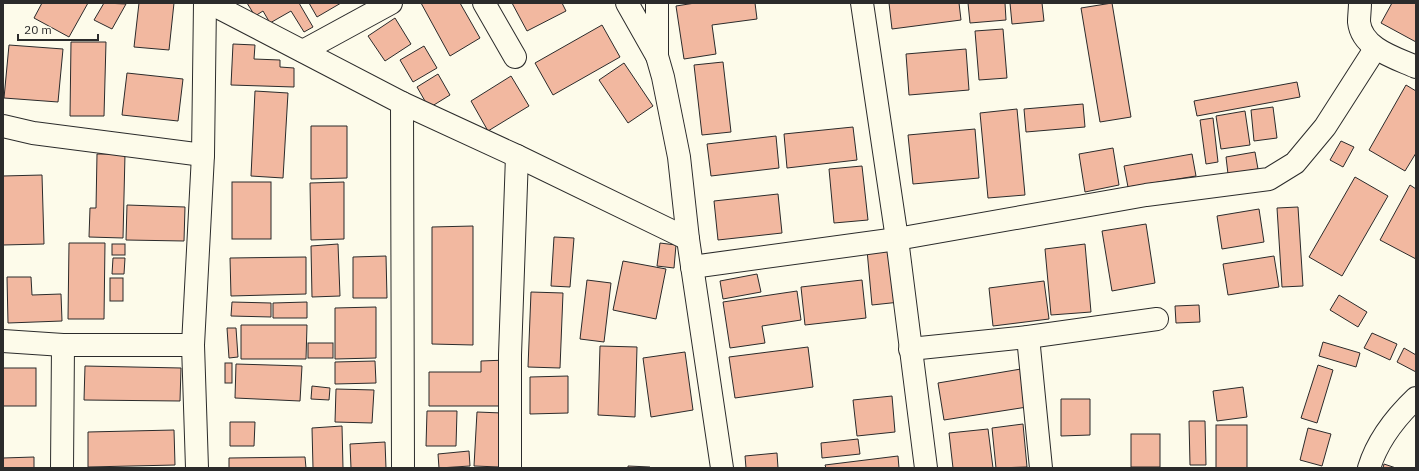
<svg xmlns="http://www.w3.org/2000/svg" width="1419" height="471" viewBox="0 0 1419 471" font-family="'IBM Plex Sans',sans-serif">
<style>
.building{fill:#f2b8a0;stroke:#2b2b2b}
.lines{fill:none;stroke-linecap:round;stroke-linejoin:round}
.minor-casing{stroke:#2b2b2b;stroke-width:24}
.minor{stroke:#fdfbea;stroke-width:22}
</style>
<rect width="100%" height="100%" fill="#fdfbea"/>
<g class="building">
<polygon points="42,3 88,3 69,37 34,18"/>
<polygon points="104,3 126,4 112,29 94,20"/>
<polygon points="139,3 174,3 169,50 134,47"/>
<polygon points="247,3 299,3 313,27 304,32 291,11 270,23 263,11 255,16"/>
<polygon points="309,3 341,3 317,17"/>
<polygon points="421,3 460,3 480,38 450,56"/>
<polygon points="512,3 562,3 566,11 527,31"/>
<polygon points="695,3 755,3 757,19 712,25 716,54 684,59 676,6"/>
<polygon points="889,3 959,3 961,20 892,29"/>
<polygon points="968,3 1005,3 1006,20 970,23"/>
<polygon points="1010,3 1042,3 1044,21 1012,24"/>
<polygon points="1112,3 1131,117 1100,122 1081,8"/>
<polygon points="1392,3 1416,3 1416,42 1381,23"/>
<polygon points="395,18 411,44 385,61 368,36"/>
<polygon points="602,25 620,57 553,95 535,63"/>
<polygon points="1003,29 1007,78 979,80 975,31"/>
<polygon points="71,42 106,42 104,116 70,116"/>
<polygon points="233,44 255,45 254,59 280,60 280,67 294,68 294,87 231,85"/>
<polygon points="9,45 63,49 58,102 4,98"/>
<polygon points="424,46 437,68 413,82 400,60"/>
<polygon points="966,49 969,90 909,95 906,54"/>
<polygon points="723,62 731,132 702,135 694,65"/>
<polygon points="624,63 653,106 628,123 599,80"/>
<polygon points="127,73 183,79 178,121 122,115"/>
<polygon points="438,74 450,95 429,108 417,87"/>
<polygon points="511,76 529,106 488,131 471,101"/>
<polygon points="1297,82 1300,97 1197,116 1194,101"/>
<polygon points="1406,85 1416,91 1416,153 1405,171 1369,150"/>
<polygon points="255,91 288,93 283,178 251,176"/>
<polygon points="1083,104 1085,127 1026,132 1024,109"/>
<polygon points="1273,107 1277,138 1254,141 1251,110"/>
<polygon points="1017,109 1025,195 988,198 980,113"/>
<polygon points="1245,111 1250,145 1221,149 1216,116"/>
<polygon points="1213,118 1218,162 1206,164 1200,120"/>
<polygon points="311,126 347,126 347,178 311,179"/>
<polygon points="853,127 857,160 787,168 784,134"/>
<polygon points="975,129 979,178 913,184 908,135"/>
<polygon points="776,136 779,168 711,176 707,144"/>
<polygon points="1341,141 1354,147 1343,167 1330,160"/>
<polygon points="1113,148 1119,185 1085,192 1079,154"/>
<polygon points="1255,152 1258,169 1228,174 1226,157"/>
<polygon points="97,154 125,154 123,238 89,237 90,208 96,208"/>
<polygon points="1192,154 1196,176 1128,187 1124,166"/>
<polygon points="862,166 868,220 834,223 829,169"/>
<polygon points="42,175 44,244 3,245 3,176"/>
<polygon points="1355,177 1388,196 1342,276 1309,257"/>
<rect x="232" y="182" width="39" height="57"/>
<polygon points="344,182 344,239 311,240 310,183"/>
<polygon points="1410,185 1416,189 1416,259 1380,240"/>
<polygon points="778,194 782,233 718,240 714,201"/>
<polygon points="127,205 185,207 184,241 126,240"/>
<polygon points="1298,207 1303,286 1282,287 1277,208"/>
<polygon points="1259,209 1264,242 1222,249 1217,216"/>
<polygon points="1146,224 1155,283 1112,291 1102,231"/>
<polygon points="473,226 473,345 432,344 432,227"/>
<polygon points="554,237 574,238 570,287 551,286"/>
<polygon points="69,243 105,243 104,319 68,319"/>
<polygon points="660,243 676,245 674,268 657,266"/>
<rect x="112" y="244" width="13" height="11"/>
<polygon points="338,244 340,296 312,297 311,246"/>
<polygon points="1085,244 1091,312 1051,315 1045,249"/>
<polygon points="894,247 900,302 872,305 867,250"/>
<polygon points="386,256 387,298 353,298 353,257"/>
<polygon points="1274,256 1279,287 1228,295 1223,264"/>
<polygon points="306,257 306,294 231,296 230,258"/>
<polygon points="113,258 125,258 124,274 112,274"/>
<polygon points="623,261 666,269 656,319 613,310"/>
<polygon points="757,274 761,292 723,299 720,281"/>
<polygon points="7,277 31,277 32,295 61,294 62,321 8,323"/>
<rect x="110" y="278" width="13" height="23"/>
<polygon points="587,280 611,283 604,342 580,339"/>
<polygon points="862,280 866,318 805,325 801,287"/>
<polygon points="1044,281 1049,319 993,326 989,288"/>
<polygon points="797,291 801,320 762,326 765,343 730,348 723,302"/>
<polygon points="531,292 563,293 560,368 528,367"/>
<polygon points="1339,295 1367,312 1358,327 1330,310"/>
<polygon points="232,302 271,303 271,317 231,316"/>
<polygon points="307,302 307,318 273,318 273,303"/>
<polygon points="1199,305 1200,322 1176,323 1175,306"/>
<polygon points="376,307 376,358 335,359 335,308"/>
<polygon points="241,325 307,325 306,359 241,359"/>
<polygon points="227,328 236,328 238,357 229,358"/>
<polygon points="1372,333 1397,344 1390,360 1364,348"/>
<polygon points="1323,342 1360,353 1356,367 1319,356"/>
<rect x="308" y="343" width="25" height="15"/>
<polygon points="600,346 637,347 635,417 598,415"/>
<polygon points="808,347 813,387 735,398 729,357"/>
<polygon points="1404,348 1416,355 1416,372 1397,362"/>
<polygon points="685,352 693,410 651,417 643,358"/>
<polygon points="507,360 507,406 429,406 429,372 481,372 481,361"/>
<polygon points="375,361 376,383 335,384 335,362"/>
<rect x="225" y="363" width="7" height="20"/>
<polygon points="236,364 302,366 300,401 235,398"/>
<polygon points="1318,365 1333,370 1317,423 1301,418"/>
<polygon points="85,366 181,368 180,401 84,400"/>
<rect x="3" y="368" width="33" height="38"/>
<polygon points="1021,369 1027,407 944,420 938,383"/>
<polygon points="568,376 568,413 530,414 530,377"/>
<polygon points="312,386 330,388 329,400 311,399"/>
<polygon points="1243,387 1247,417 1217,421 1213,391"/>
<polygon points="336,389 374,390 372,423 335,422"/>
<polygon points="892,396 895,432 857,436 853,400"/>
<polygon points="1061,399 1090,399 1090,435 1061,436"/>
<polygon points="427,411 457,411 456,446 426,446"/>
<polygon points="477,412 502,413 500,467 474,466"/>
<polygon points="1189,421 1205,421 1206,465 1190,465"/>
<polygon points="230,422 255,422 254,446 230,446"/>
<polygon points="1023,424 1027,467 996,468 992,428"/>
<rect x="1216" y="425" width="31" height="43"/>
<polygon points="342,426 343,468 313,468 312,428"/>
<polygon points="1308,428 1331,434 1322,466 1300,460"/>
<polygon points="988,429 993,468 953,468 949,433"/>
<polygon points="174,430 175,465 88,467 88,432"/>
<rect x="1131" y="434" width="29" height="33"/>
<polygon points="858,439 860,454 822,458 821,443"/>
<polygon points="385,442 386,468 351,468 350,444"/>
<polygon points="469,451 470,466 439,468 438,454"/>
<polygon points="777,453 778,468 746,468 745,456"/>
<polygon points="898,456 899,468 826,468 825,465"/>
<polygon points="34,457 34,468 3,468 3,458"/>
<polygon points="305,457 306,468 229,468 229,458"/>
<polygon points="1384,464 1396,468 1383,468"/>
<polygon points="628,466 650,467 650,468 628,468"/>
</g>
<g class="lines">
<defs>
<g id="minor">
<polyline points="210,3 402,103 517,156 688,239"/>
<polyline points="484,3 515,57"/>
<polyline points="627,3 657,56 663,77 679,157 688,239 722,468"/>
<polyline points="862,3 897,239 926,468"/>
<path d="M1360,3C1360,9 1359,16 1359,22C1362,49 1396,58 1416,67"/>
<polyline points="303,51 391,3"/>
<polyline points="657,56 657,3"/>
<polyline points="402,103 403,468"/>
<polyline points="3,126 33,133 203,155"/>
<polyline points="692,267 897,239 1146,195 1269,179 1295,163 1325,127 1375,49"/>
<polyline points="1028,337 1041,468"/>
<polyline points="3,341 63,345 193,345"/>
<polyline points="910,349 1028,337 1157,319"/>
<polyline points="62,468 63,345"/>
<polyline points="197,468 193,345 203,155 205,3"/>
<polyline points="510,468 510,355 517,156"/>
<path d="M1369,468C1377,442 1396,417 1416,398"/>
</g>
</defs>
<use href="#minor" class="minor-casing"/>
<use href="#minor" class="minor"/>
</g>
<rect width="1419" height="471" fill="none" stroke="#2b2b2b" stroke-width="8"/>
<path d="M18 34v6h80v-6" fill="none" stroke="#2b2b2b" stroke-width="2"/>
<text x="24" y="34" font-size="12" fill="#2b2b2b" stroke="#fdfbea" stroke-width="3" paint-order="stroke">20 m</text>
</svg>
